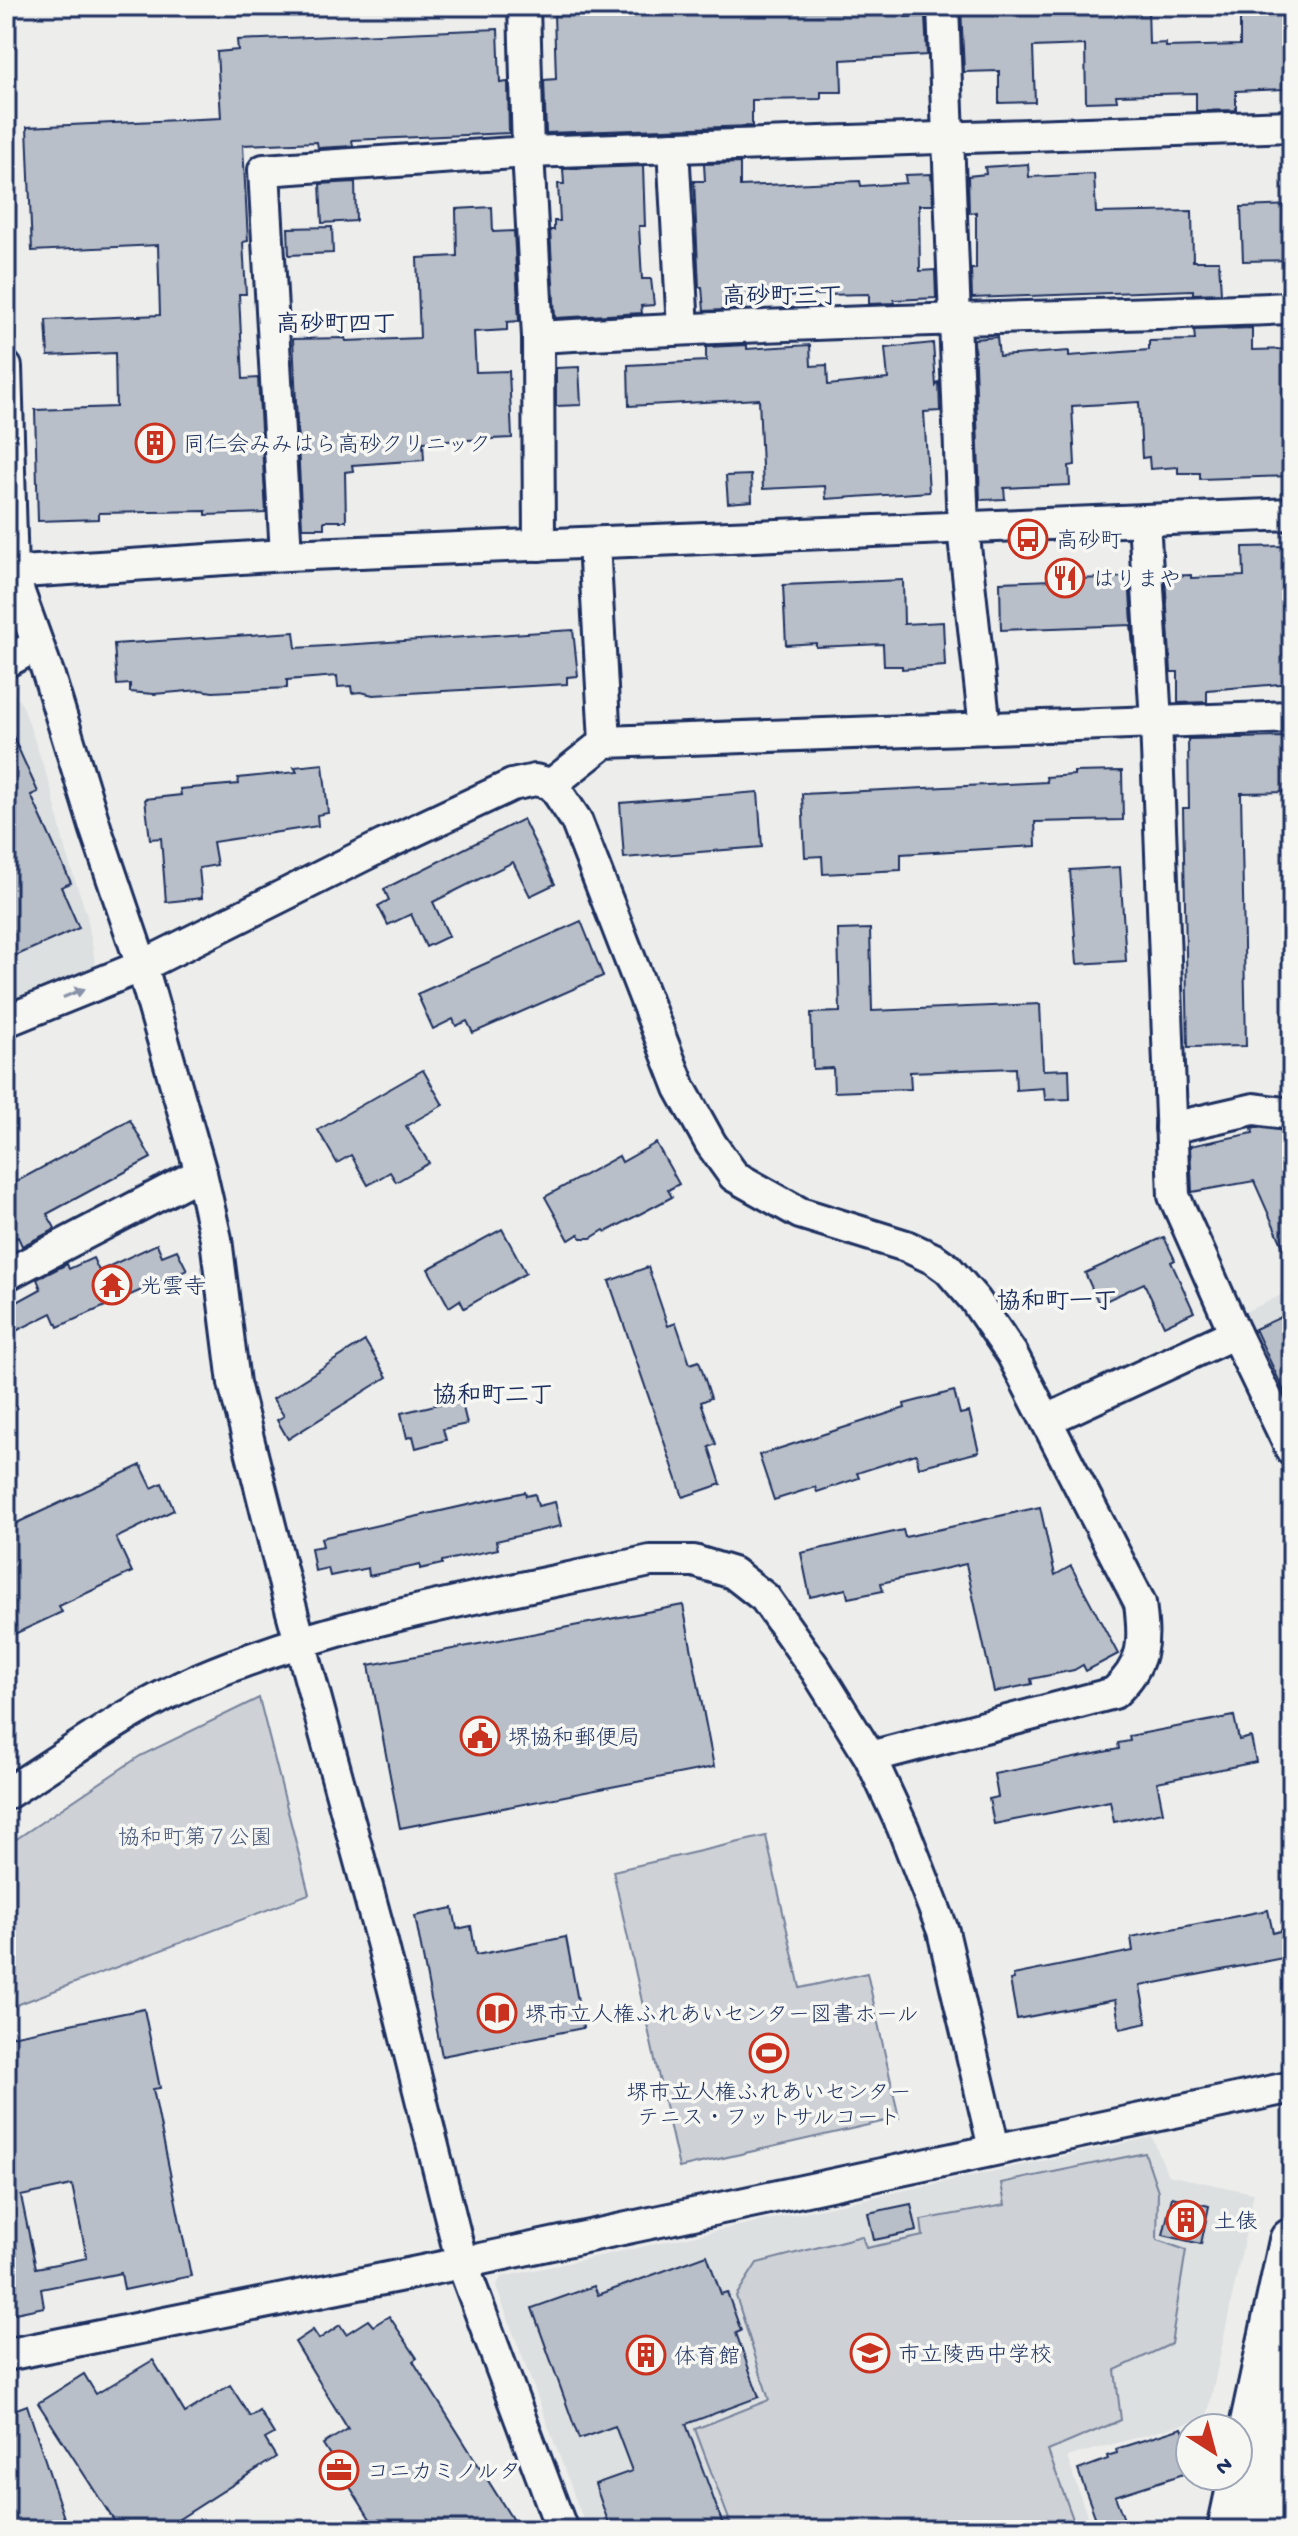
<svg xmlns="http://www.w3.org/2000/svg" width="1298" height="2536" viewBox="0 0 1298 2536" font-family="'Gochi Hand','Klee One',sans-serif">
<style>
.built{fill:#dde0e1}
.green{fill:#ced2d7;stroke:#74809a;stroke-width:2}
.building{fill:#b9bfc8;stroke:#1b2f5e;stroke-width:2;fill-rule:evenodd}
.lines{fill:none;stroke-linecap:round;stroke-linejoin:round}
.minor-casing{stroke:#1b2f5e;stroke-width:36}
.highway-casing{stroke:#1b2f5e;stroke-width:50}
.minor{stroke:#f6f6f2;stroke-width:30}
.highway{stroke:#f6f6f2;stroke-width:44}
.oneway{fill:#8892a8}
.labels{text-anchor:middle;stroke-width:7;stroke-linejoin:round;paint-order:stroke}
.poi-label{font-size:22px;fill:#1b2f5e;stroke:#f6f6f2;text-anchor:start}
.park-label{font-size:22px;fill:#48587c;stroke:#f6f6f2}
.neighbourhood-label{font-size:24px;font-weight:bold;fill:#1b2f5e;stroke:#f6f6f2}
</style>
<rect width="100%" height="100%" fill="#edeeec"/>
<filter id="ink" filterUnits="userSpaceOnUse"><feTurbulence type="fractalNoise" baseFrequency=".0125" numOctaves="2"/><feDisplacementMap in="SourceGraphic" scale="16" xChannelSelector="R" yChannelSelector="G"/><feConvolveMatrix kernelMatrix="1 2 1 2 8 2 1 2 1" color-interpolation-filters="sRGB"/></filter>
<g filter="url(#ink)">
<g class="built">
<polygon points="6,683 23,706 52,791 66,853 87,915 96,967 6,1004"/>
<polygon points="1292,1290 1292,1418 1243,1313"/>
<polygon points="1152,2137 1168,2175 1254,2193 1207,2418 1067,2457 1092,2530 587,2530 496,2287 501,2277"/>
</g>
<g class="green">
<polygon points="259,1698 309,1894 6,2009 6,1846 140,1756"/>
<polygon points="766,1836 800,1988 867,1973 899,2118 679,2168 613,1871"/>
<polygon points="1145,2153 1158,2191 1157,2240 1186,2250 1171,2344 1115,2370 1121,2420 1048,2451 1077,2530 733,2530 695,2429 769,2400 736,2296 757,2263 862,2236 866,2248 923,2236 921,2220 1005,2205 1001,2183"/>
</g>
<g class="building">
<polygon points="653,6 904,6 905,17 925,16 927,55 841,60 842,92 821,92 821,99 752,100 752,126 546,133 544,80 556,79 554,14 603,13 602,7"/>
<polygon points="961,6 1148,6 1149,44 1166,43 1166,47 1240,45 1240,6 1292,6 1292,70 1283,71 1284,89 1236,91 1236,110 1196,111 1196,93 1116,95 1117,101 1086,102 1085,45 1033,47 1035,102 999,103 999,71 964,72"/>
<polygon points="498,29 500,83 508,82 509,133 352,140 353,146 318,148 317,142 243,145 248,241 243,242 246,294 239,294 243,379 258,378 266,513 206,515 206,511 99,513 99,519 38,521 35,410 116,407 115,353 48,356 46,320 160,315 158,245 32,251 27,127 221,118 217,52 238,50 237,40"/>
<polygon points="740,163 740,186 860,181 861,186 906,183 905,175 931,174 933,205 919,205 920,271 935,270 936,298 894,300 894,303 869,304 869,294 773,296 745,299 745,309 704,311 702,287 699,287 694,181 705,181 704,164"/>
<polygon points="1028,164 1029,177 1094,174 1096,213 1192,211 1193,261 1219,261 1221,293 1193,294 1193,290 972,298 971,269 976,269 976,212 969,213 968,176 986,174 985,167"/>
<polygon points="643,166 645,226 639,226 642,279 651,279 654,305 641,306 642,313 555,318 550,230 554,230 554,221 560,221 558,184 564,184 563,169"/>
<polygon points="355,182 356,221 322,223 320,184"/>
<polygon points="1292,205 1292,260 1243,261 1241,207"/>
<polygon points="492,207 493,232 514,231 519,321 507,322 507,330 474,332 476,372 509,371 512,438 423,442 424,460 352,465 353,471 345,472 346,521 324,521 324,528 302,528 293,339 345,338 346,341 420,338 417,258 457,256 456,209"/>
<polygon points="332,227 333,253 289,255 288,228"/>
<polygon points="1252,328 1252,350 1292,349 1292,476 1200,479 1200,473 1178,473 1178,467 1150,469 1149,457 1142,458 1139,402 1072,406 1075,465 1069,466 1070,485 1004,488 1005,499 980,500 974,339 997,337 999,356 1069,351 1069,356 1149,350 1149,341 1195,340 1194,330"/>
<polygon points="933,343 936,386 939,382 940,411 924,412 929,492 826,499 825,486 763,489 759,399 629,406 628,365 706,361 706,347 747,345 747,349 810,345 811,366 827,365 828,385 888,379 885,348"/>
<polygon points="579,367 581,405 556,406 556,368"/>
<polygon points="751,475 752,501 728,503 726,476"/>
<polygon points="1288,546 1292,683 1207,690 1207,702 1178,703 1178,672 1171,672 1165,576 1191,575 1191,578 1244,576 1243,547"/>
<polygon points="1129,577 1135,669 1131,625 1001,630 1000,582"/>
<polygon points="903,580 904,624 943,622 945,666 902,669 902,666 884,666 883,644 816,647 816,643 786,645 783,585"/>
<polygon points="573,630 578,676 567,677 567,684 373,695 361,692 352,693 351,686 338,687 337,676 287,680 287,688 213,692 200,690 154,694 130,692 130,684 117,685 114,644 294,632 296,648"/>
<polygon points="6,721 38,792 31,795 71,883 61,887 79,928 6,960"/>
<polygon points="1286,737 1287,752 1292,752 1292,792 1241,793 1246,1046 1188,1047 1183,808 1189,808 1188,739"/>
<polygon points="323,764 328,813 317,815 318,826 213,842 217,865 199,868 202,898 166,902 161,838 150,839 145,799 181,795 180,789 239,784 238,778 297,772 294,767"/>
<polygon points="1122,771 1123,820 1035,822 1036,846 901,854 901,870 823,874 822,856 805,857 802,794 1047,782 1046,777 1074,775 1074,772"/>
<polygon points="758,792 762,847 624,858 620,803"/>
<polygon points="523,819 555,884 530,896 513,862 433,902 449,936 426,947 411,914 388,925 378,906 389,900 384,889"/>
<polygon points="1120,867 1126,961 1077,964 1070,870"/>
<polygon points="581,921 603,976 473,1033 467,1021 456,1026 453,1019 433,1029 417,994"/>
<polygon points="870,929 872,1011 1040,1004 1043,1070 1069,1069 1070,1099 1045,1100 1044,1088 1016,1090 1015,1068 910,1072 911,1089 834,1092 833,1068 813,1069 811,1013 840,1012 838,930"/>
<polygon points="423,1070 443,1105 406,1126 429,1163 396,1182 390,1172 368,1185 351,1155 337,1163 318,1130"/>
<polygon points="130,1120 151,1158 47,1214 55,1228 52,1231 22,1246 18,1237 6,1243 6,1187"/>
<polygon points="1256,1127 1292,1132 1292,1267 1254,1181 1192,1192 1190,1146 1253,1133 1252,1128"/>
<polygon points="656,1143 679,1184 668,1190 672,1197 606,1232 604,1230 591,1238 581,1238 579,1234 569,1240 545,1197 619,1156 622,1162"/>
<polygon points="502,1229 526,1273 464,1308 460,1300 449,1307 428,1269"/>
<polygon points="1164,1237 1175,1260 1171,1262 1194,1312 1164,1326 1144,1283 1099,1304 1085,1273"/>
<polygon points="157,1244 162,1256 177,1250 187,1270 58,1327 52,1313 6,1336 6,1308 41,1289 37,1279 67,1264 69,1269 93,1258 99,1271"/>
<polygon points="648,1267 668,1326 676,1323 690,1364 699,1361 711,1398 701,1402 716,1444 709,1447 721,1484 683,1497 609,1281"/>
<polygon points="1292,1312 1292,1408 1255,1329"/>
<polygon points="365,1341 387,1377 288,1439 277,1420 284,1416 273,1399"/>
<polygon points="954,1391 960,1414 969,1412 979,1452 919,1467 916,1454 857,1473 859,1478 817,1492 815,1487 774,1500 759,1455 905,1408 904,1404"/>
<polygon points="461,1399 467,1424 443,1429 446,1440 416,1448 413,1436 407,1438 401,1413"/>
<polygon points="141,1465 152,1488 162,1483 174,1510 116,1538 132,1572 59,1606 62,1612 6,1638 6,1528"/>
<polygon points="525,1492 526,1496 535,1494 538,1506 555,1502 561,1526 496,1541 498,1549 442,1561 442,1564 420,1569 420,1565 369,1576 368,1568 330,1576 328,1568 315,1571 311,1548 323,1546 321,1538"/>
<polygon points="1040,1507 1055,1575 1071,1566 1118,1654 1086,1671 1083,1665 1074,1670 1031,1679 1032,1684 994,1692 966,1564 881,1583 883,1591 848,1598 846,1589 810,1597 801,1553 903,1530 905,1537"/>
<polygon points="683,1605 714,1767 400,1828 369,1665"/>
<polygon points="1234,1716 1239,1740 1251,1737 1256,1762 1157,1782 1163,1812 1114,1822 1110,1801 994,1824 989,1799 998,1797 994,1774 1119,1749 1118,1743 1130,1741 1129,1736"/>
<polygon points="453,1908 457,1929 471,1926 476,1955 566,1937 583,2028 442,2056 415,1916"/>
<polygon points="1268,1910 1273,1933 1283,1930 1288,1957 1140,1986 1147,2023 1120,2029 1115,2000 1017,2019 1010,1980 1014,1979 1013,1975 1133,1951 1131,1937"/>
<path d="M144,2009L160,2088L153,2089L191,2276L124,2290L121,2273L41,2289L44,2307L6,2315V2037ZM72,2185L87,2258L36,2268L21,2196Z"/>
<polygon points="1172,2197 1209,2206 1201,2244 1163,2235"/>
<polygon points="911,2204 917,2231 874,2240 868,2213"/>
<polygon points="707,2255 721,2294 727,2292 741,2331 736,2333 759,2397 686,2424 725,2530 611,2530 595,2484 632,2471 615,2426 579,2439 532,2308 594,2286 598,2295"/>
<polygon points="389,2316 417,2358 413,2361 519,2530 377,2530 323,2444 348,2429 295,2342 313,2330 319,2339 340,2325 346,2334 368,2320 373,2326"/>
<polygon points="153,2360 185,2413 230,2385 250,2416 259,2410 274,2434 265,2439 276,2457 162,2530 120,2530 38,2403 84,2374 96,2394"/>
<polygon points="27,2405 68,2530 6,2530 6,2413"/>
<polygon points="1182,2428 1190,2446 1190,2472 1115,2496 1128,2530 1100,2530 1078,2470 1108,2459 1107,2456 1117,2453 1116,2449"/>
</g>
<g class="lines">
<defs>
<g id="minor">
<polyline points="524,6 528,152 538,337 539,545"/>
<polyline points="943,6 963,528 985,728"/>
<polyline points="673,147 683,329"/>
<path d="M538,337C789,322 1041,318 1292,308"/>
<polyline points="6,367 12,573 48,673 96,830 142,966 201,1173 216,1239 234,1383 289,1601 382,1942 462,2263 562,2530"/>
<polyline points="1144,520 1156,722 1174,1196 1235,1333 1292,1451"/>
<polyline points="594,543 605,742"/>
<polyline points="286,555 264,170 528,152 1292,126"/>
<polyline points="6,573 286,555 1292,514"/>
<polyline points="6,662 37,645"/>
<polyline points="552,784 605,742 1292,717"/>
<path d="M6,1021L142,966L384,845L512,785L535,780L552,784L576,820L680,1088L711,1144L734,1176L800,1213L906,1246L934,1259L948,1269L975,1300L1012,1354L1140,1603C1145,1643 1145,1664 1114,1693L870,1757"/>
<polyline points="1171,1128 1254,1109 1292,1114"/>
<polyline points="6,1275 201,1173"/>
<polyline points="1047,1420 1235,1333"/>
<path d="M6,1794C68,1755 131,1708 199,1679C343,1618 499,1594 650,1561H694L733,1573L765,1598L816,1670L870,1757L903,1828L943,1931L994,2148"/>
<polyline points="6,2355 462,2263 1292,2087"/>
</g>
<g id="highway">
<polyline points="1230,2530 1292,2241"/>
<polyline points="1266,2530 1292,2400"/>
</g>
</defs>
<use href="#minor" class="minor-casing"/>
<use href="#highway" class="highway-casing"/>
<use href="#minor" class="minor"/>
<use href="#highway" class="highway"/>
</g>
<defs><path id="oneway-solid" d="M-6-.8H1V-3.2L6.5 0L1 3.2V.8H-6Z" transform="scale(2)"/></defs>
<use class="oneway" href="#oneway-solid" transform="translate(74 993) rotate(-22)"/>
</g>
<defs>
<symbol id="building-ring" viewBox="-11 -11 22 22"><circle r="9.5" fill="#f6f6f2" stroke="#c8321e" stroke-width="1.5"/><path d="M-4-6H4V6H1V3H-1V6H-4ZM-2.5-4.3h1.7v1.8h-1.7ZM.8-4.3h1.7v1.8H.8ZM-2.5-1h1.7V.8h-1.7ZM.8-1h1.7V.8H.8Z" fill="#c8321e"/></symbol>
<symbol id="bus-ring" viewBox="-11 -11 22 22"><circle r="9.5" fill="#f6f6f2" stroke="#c8321e" stroke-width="1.5"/><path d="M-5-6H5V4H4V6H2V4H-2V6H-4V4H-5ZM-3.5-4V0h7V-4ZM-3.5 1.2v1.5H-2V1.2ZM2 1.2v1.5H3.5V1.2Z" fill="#c8321e"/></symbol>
<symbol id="restaurant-ring" viewBox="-11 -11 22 22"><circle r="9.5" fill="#f6f6f2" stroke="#c8321e" stroke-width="1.5"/><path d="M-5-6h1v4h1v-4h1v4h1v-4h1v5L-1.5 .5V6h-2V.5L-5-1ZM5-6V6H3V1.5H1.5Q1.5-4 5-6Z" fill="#c8321e"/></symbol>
<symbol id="temple-ring" viewBox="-11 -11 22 22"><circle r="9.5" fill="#f6f6f2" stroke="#c8321e" stroke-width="1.5"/><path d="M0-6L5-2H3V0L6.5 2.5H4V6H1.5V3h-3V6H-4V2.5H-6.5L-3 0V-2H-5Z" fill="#c8321e"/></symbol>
<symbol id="civic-ring" viewBox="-11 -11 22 22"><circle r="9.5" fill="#f6f6f2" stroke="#c8321e" stroke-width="1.5"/><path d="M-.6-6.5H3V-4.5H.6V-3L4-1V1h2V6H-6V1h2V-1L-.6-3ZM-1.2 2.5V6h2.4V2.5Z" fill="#c8321e"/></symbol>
<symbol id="library-ring" viewBox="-11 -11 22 22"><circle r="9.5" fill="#f6f6f2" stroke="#c8321e" stroke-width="1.5"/><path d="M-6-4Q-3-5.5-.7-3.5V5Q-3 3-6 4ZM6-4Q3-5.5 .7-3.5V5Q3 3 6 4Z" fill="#c8321e"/></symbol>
<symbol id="stadium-ring" viewBox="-11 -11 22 22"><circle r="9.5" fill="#f6f6f2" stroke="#c8321e" stroke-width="1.5"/><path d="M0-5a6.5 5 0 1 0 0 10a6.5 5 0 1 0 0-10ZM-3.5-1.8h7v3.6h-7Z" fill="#c8321e"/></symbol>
<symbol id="school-ring" viewBox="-11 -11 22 22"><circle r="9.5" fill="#f6f6f2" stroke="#c8321e" stroke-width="1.5"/><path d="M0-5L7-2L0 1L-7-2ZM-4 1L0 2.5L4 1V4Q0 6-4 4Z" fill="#c8321e"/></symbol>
<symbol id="office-ring" viewBox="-11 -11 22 22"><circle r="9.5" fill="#f6f6f2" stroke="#c8321e" stroke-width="1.5"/><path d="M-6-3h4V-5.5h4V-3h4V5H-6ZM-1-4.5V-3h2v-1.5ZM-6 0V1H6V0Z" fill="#c8321e"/></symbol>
</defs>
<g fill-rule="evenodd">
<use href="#building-ring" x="133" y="421" width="44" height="44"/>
<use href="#bus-ring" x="1006" y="517" width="44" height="44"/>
<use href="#restaurant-ring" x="1043" y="556" width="44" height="44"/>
<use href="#temple-ring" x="90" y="1263" width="44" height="44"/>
<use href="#civic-ring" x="458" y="1714" width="44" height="44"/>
<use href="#library-ring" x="475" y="1991" width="44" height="44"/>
<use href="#stadium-ring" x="747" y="2031" width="44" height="44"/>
<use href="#building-ring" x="1164" y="2198" width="44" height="44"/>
<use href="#school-ring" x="848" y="2331" width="44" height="44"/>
<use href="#building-ring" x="624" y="2333" width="44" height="44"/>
<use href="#office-ring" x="317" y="2448" width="44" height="44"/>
</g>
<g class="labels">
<g class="poi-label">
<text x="183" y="451">同仁会みみはら高砂クリニック</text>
<text x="1056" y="547">高砂町</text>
<text x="1093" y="586">はりまや</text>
<text x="140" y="1293">光雲寺</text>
<text x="508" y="1744">堺協和郵便局</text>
<text x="525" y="2021">堺市立人権ふれあいセンター図書ホール</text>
<text x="769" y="2099" text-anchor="middle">堺市立人権ふれあいセンター<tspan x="769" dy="25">テニス・フットサルコート</tspan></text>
<text x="1214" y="2228">土俵</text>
<text x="898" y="2361">市立陵西中学校</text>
<text x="674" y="2363">体育館</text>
<text x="367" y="2478">コニカミノルタ</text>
</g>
<g class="park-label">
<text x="195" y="1844">協和町第７公園</text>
</g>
<g class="neighbourhood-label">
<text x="782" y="303">高砂町三丁</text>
<text x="336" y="331">高砂町四丁</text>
<text x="1057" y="1308">協和町一丁</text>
<text x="493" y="1402">協和町二丁</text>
</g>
</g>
<rect width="1298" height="2536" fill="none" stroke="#f6f6f2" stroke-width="32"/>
<rect x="16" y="16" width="1266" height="2504" fill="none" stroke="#1b2f5e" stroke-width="3" filter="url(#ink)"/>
<g transform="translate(1214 2452) rotate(144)"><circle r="38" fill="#f6f6f2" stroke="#9ea6b7" stroke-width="2"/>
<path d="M0-6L14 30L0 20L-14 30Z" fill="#c8321e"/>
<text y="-12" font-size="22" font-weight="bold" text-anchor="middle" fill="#1b2f5e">N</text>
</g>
</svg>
